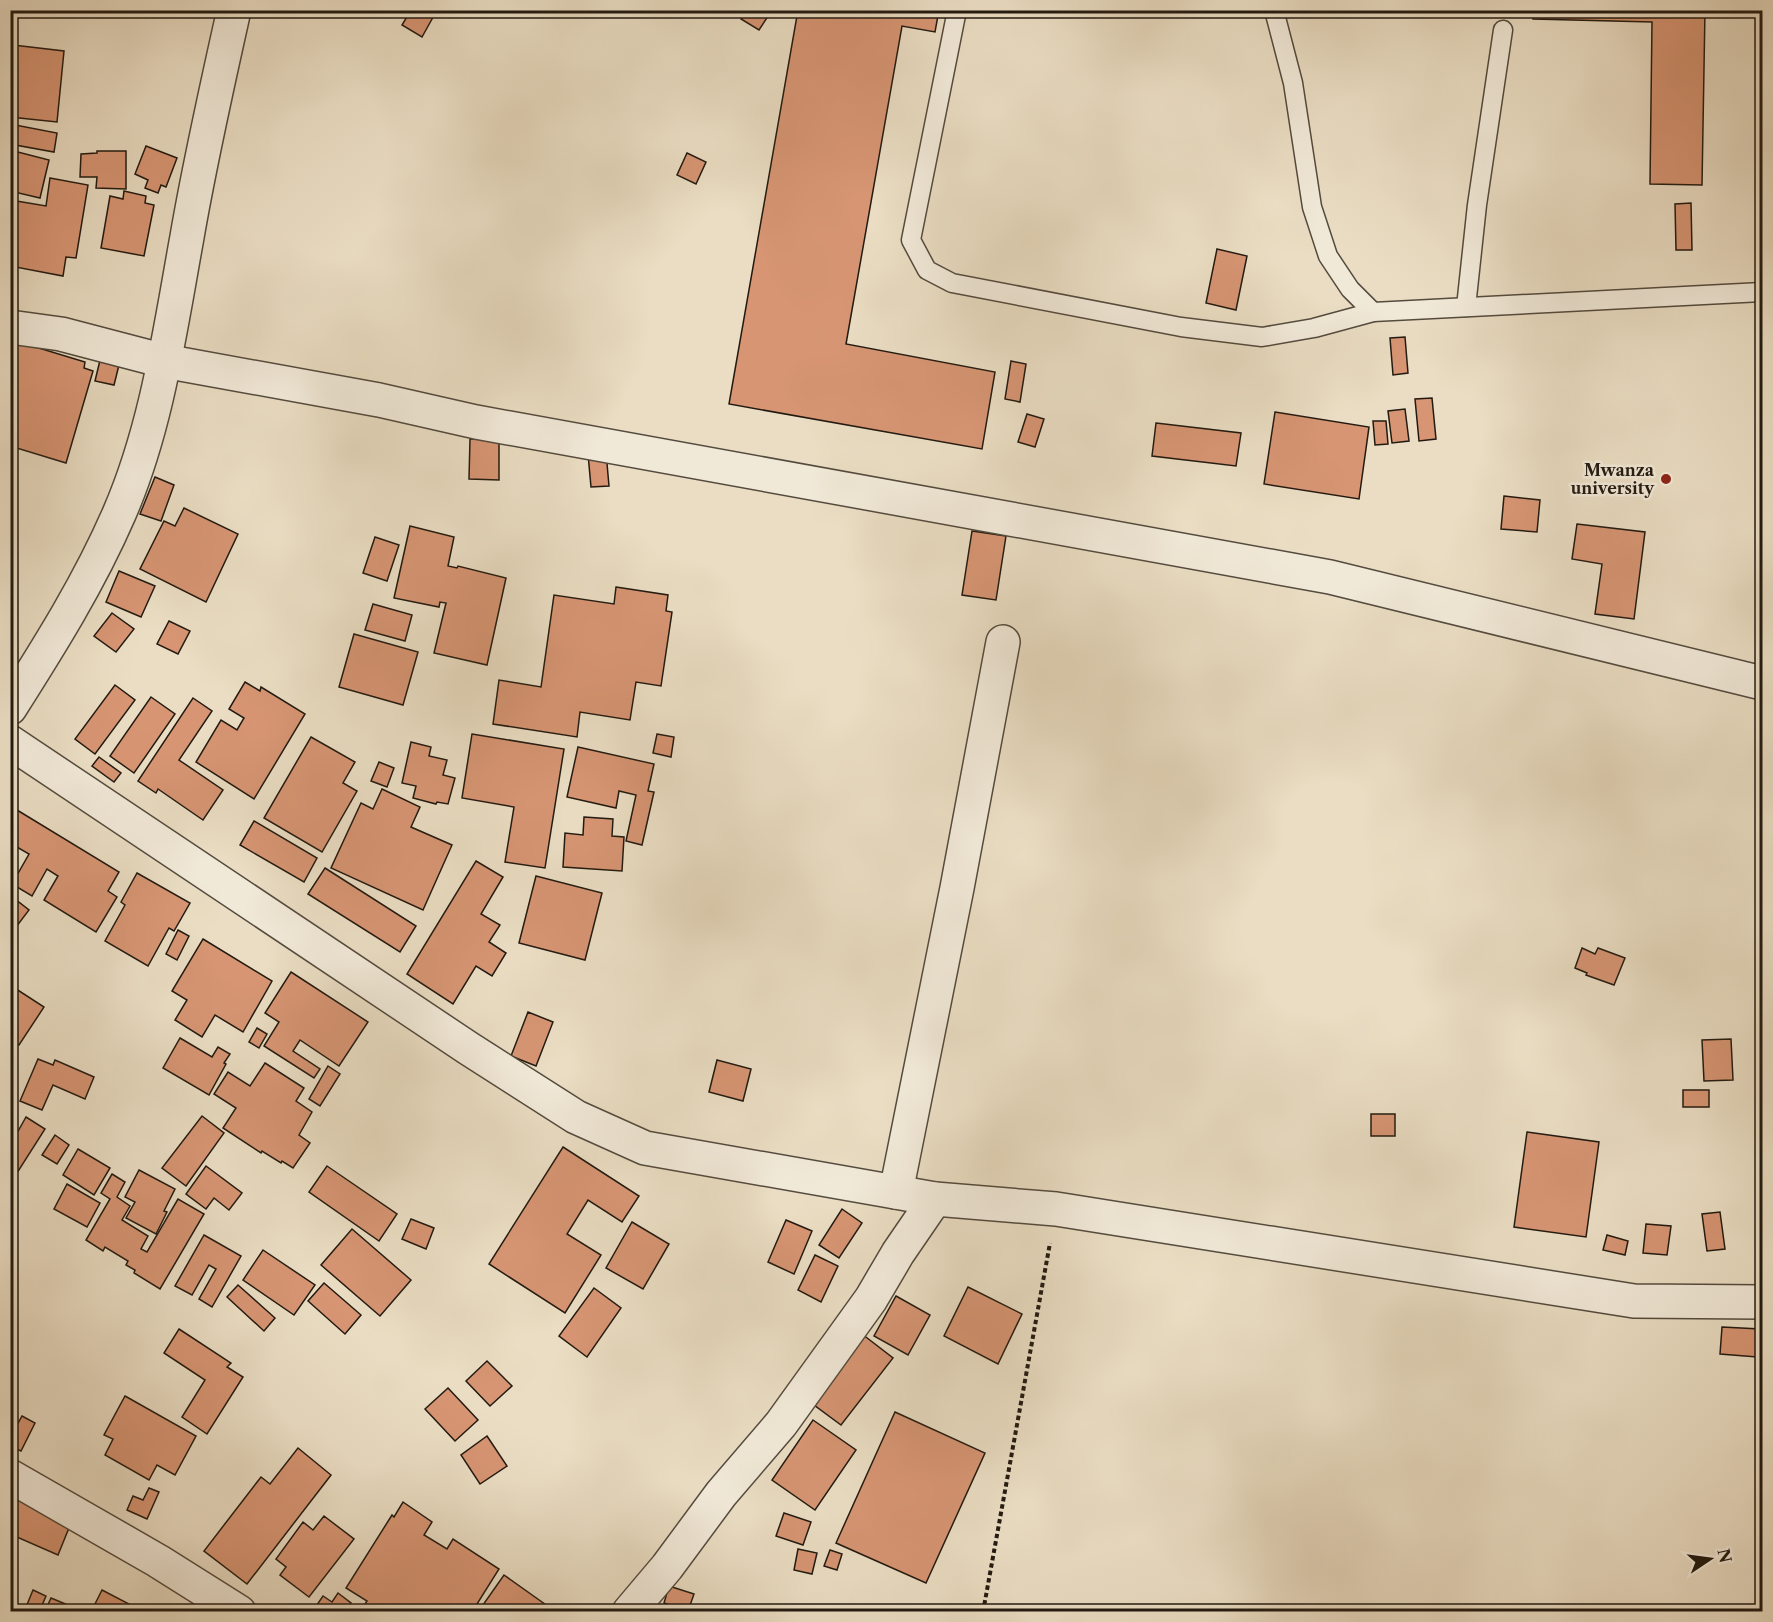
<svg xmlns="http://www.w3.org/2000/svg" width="1773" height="1622" viewBox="0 0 1773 1622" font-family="'Libre Caslon Text',serif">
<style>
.building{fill:#d79573;stroke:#221a11;stroke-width:1.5}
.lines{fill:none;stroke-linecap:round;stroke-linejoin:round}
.lane-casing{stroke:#544b3e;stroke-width:21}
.street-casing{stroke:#544b3e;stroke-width:36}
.path{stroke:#221a11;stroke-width:4;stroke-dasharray:4.5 3;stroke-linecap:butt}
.lane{stroke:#f1e9d8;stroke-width:18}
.street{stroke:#f1e9d8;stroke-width:33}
.poi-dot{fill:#8f2418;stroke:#f1e9d8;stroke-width:2}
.labels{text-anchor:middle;stroke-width:5;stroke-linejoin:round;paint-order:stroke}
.poi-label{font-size:16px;font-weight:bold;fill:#221a11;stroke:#f1e9d8;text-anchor:end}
</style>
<rect width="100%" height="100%" fill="#eaddc3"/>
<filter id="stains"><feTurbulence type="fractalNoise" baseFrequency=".00333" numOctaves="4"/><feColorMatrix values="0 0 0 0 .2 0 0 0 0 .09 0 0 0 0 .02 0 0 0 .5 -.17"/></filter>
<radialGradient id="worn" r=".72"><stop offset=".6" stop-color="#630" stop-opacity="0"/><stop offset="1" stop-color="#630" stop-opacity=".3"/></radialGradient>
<g class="building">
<polygon points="411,10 437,10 422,37 402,25"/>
<polygon points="744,10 772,10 759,30 741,19 746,12"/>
<polygon points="798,10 939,10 935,32 902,26 846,344 995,372 982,449 729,404"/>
<polygon points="1533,10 1705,10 1702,185 1650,184 1652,22 1533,19"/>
<polygon points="13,45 64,51 57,122 10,117 10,68"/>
<polygon points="10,124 57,133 54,152 10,144"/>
<polygon points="146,146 177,158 166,187 161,185 158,193 145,188 148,180 135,174"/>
<polygon points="10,150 49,160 40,198 10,191"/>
<polygon points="97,151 126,151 126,189 96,188 97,177 80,177 81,154 97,153"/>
<polygon points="687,153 706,162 696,184 677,175"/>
<polygon points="50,178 88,185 76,258 66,257 63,276 10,266 10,200 46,206"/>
<polygon points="124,191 146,196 145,203 154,205 144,256 101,248 110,196 123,199"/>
<polygon points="1691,203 1692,250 1676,250 1675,204"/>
<polygon points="1217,249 1247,256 1236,310 1206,303"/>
<polygon points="1405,337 1408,373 1393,375 1390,338"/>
<polygon points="19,342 85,362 84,368 93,371 66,463 10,446 10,345 17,347"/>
<polygon points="102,352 121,357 114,385 95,381"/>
<polygon points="1011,361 1026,364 1020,402 1005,399"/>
<polygon points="1432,398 1436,439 1419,441 1415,399"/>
<polygon points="1405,409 1409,441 1392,443 1388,411"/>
<polygon points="1275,412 1369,427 1359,499 1264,484"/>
<polygon points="1027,414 1044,419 1035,447 1018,442"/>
<polygon points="1373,421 1386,421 1388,444 1375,445"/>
<polygon points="1156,423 1241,433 1236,466 1152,456"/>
<polygon points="470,439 499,439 499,480 469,479"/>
<polygon points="606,452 609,486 591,487 588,454"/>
<polygon points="155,477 174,485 161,521 140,514"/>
<polygon points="1504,496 1540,500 1537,532 1501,529"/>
<polygon points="184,508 238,534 206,602 140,569 164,521 175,526"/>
<polygon points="1577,524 1645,532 1634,619 1595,614 1602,564 1572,559"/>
<polygon points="410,526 454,537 448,566 457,568 458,566 506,578 487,665 434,653 446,603 440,602 439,607 394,598"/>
<polygon points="972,531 1006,536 996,600 962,595"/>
<polygon points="375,537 399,545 387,581 363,573"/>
<polygon points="119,571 155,586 141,617 106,602"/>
<polygon points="616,587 668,595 666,611 672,612 661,686 636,682 630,720 580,712 577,737 493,724 499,680 541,687 554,595 614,604"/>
<polygon points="373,604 412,615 405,641 365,630"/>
<polygon points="112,613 134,629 116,652 94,636"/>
<polygon points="169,621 190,631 178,654 157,644"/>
<polygon points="354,634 418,652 403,705 339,687"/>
<polygon points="245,682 260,691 261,687 305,714 254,799 196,762 221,720 237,730 244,718 229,709"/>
<polygon points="115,685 135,700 95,754 75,739"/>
<polygon points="151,697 175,714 134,773 110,756"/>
<polygon points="193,698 212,711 179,760 223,790 203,820 158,789 156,793 138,781"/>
<polygon points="472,734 564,749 545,868 505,862 514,807 462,798"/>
<polygon points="657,734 674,737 671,757 653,753"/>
<polygon points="311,737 355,762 343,783 357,791 322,852 264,818"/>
<polygon points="411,742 431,747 429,756 447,760 443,775 455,778 448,804 437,802 436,804 413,798 416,786 402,783"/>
<polygon points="578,747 654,764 648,791 654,792 642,845 626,841 636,795 619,791 616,808 567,797"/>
<polygon points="99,757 121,773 114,782 92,766"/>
<polygon points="379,762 394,768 387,787 371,781"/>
<polygon points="382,789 420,807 411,827 452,845 423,910 331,868 361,803 373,809"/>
<polygon points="17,810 119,872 108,891 117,897 96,932 44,900 58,876 47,869 32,896 12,884 29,854 10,843 10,821"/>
<polygon points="584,817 613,819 612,836 624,837 622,871 563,867 565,833 583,835"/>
<polygon points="254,821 317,858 304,882 240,845"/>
<polygon points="476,861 503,877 481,914 500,925 489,942 506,953 492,976 476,966 453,1004 407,974"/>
<polygon points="325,868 416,926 400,952 308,894"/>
<polygon points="137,873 190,903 174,931 169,928 148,966 105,941 125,905 121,902"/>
<polygon points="536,876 602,893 585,960 519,943"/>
<polygon points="10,891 17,896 15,899 29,910 10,935"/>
<polygon points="178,930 189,936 177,960 166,954"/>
<polygon points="203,939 272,981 243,1032 215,1015 202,1037 175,1020 187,1000 172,991"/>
<polygon points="1582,948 1595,954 1598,948 1625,958 1614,985 1586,975 1587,973 1575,968"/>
<polygon points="291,972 368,1022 339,1066 300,1040 293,1051 320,1069 314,1078 264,1046 279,1022 265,1013"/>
<polygon points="10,985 44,1007 19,1045 10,1039"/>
<polygon points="528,1012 553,1022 536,1066 511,1056"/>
<polygon points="257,1028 267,1034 259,1048 249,1042"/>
<polygon points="180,1038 212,1057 218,1047 230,1054 224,1063 226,1064 209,1095 163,1068"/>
<polygon points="1731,1039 1733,1080 1704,1081 1702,1040"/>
<polygon points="38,1059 53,1065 55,1060 94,1077 85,1099 53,1085 42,1110 20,1101"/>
<polygon points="717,1060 751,1069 743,1101 709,1092"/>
<polygon points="265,1063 304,1088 296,1101 312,1112 299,1135 310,1143 293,1168 282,1161 281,1163 262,1151 261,1153 223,1128 236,1108 214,1094 228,1072 250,1086"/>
<polygon points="328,1066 340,1074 320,1106 309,1099"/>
<rect x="1683" y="1090" width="26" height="17"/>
<rect x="1371" y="1114" width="24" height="22"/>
<polygon points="202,1116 224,1133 186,1186 162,1168"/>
<polygon points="26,1117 45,1129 10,1184 10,1129 17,1133"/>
<polygon points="1527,1132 1599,1142 1586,1237 1514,1227"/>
<polygon points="55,1135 69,1145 57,1164 42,1155"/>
<polygon points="563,1147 639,1196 622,1222 588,1200 567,1234 601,1255 565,1313 489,1264"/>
<polygon points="78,1149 110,1168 94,1195 63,1175"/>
<polygon points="206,1166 242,1193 229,1210 214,1198 206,1209 186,1194"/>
<polygon points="327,1166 397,1214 379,1241 309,1192"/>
<polygon points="139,1170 175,1189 164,1211 167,1212 156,1234 126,1218 135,1202 125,1197"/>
<polygon points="112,1174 125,1182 117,1197 130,1206 122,1220 148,1236 141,1249 147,1252 178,1199 204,1214 160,1289 134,1273 135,1270 126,1265 128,1261 105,1247 103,1251 86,1240 110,1199 101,1193"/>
<polygon points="67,1184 100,1203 87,1227 54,1209"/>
<polygon points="842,1209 862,1223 839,1258 819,1245"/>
<polygon points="1720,1212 1725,1249 1707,1251 1702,1214"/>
<polygon points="411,1219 434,1228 426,1249 402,1239"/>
<polygon points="786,1220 812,1231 794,1274 768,1262"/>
<polygon points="632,1222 669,1244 643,1289 606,1268"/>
<polygon points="1646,1224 1671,1226 1667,1255 1643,1253"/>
<polygon points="352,1229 411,1280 380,1316 321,1265"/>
<polygon points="204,1235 241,1256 212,1307 199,1299 216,1269 209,1265 192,1295 175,1286"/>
<polygon points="1607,1235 1628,1241 1625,1255 1603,1250"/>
<polygon points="263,1250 315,1285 294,1315 243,1280"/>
<polygon points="815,1255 838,1266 821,1302 798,1290"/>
<polygon points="324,1283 361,1315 345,1334 308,1301"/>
<polygon points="238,1285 275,1318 264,1331 227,1297"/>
<polygon points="968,1287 1022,1314 998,1364 944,1336"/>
<polygon points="594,1288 621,1308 587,1357 559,1336"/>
<polygon points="896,1296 930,1315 908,1355 874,1336"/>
<polygon points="1722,1327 1760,1329 1757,1357 1720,1354"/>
<polygon points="179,1329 231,1363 227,1367 243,1377 207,1434 182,1417 205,1380 164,1353"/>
<polygon points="862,1334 893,1358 841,1425 810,1402"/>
<polygon points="487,1361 512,1386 490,1406 466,1381"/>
<polygon points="448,1388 478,1420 455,1441 425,1409"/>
<polygon points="125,1396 196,1436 175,1475 157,1465 149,1480 105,1455 113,1439 104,1435"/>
<polygon points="895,1412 985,1453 926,1583 836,1543"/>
<polygon points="22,1416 35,1423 21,1451 10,1446 10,1438"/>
<polygon points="813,1420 856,1450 815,1510 772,1480"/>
<polygon points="487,1436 507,1466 480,1484 461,1455"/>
<polygon points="298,1448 331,1475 247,1584 204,1551 261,1477 270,1484"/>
<polygon points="149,1488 159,1492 147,1519 127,1510 133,1496 143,1500"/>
<polygon points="10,1491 73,1518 58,1555 10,1534"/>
<polygon points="403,1502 432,1522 424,1535 447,1549 453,1539 499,1569 472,1612 360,1612 367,1601 346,1588 392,1515 394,1517"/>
<polygon points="784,1513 811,1522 803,1545 776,1536"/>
<polygon points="324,1516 354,1539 309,1597 280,1575 286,1567 276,1559 303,1522 313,1530"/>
<polygon points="798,1549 817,1553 812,1574 794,1570"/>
<polygon points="830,1550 842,1554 837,1570 824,1566"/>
<polygon points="504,1575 556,1612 478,1612"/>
<polygon points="669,1586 694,1594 688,1611 664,1603"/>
<polygon points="33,1590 46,1596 39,1612 24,1612"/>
<polygon points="102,1590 131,1605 128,1612 91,1612"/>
<polygon points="338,1593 351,1603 344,1612 312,1612 323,1596 332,1602"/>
<polygon points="51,1598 75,1608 73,1612 45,1611"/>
</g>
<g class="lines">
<defs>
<g id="lane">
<polyline points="957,10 911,240 927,270 952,283 1181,327 1262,337 1314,328 1373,312 1762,292"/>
<polyline points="1274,10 1293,83 1312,207 1328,256 1350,289 1373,312"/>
<polyline points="1466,307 1477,205 1503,30"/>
</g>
<g id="street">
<polyline points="10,327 61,334 164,361 379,400 476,422 1330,577 1762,683"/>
<path d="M10,708C50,645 89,583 119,514C157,427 170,330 187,237C200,161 217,86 234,10"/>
<polyline points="10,742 468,1048 576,1117 645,1148 935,1199 1056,1209 1634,1301 1762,1302"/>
<polyline points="896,1192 957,888 1003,642"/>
<polyline points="10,1476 158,1561 239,1612"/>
<polyline points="629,1612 667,1567 721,1494 781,1424 871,1299 898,1253 935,1199"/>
</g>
</defs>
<use href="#lane" class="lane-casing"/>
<use href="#street" class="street-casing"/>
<polyline class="path" points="983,1612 1050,1243"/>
<use href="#lane" class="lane"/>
<use href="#street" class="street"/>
</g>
<circle class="poi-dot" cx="1666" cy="479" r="6"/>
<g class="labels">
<g class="poi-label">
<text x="1654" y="476">Mwanza<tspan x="1654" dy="18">university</tspan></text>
</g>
</g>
<rect width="1773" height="1622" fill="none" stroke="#eaddc3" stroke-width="36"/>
<rect x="12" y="12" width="1749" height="1598" fill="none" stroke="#221a11" stroke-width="3"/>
<rect x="18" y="18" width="1737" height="1586" fill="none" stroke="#221a11" stroke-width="1.5"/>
<g transform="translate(1710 1559) rotate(77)" stroke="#f1e9d8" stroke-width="4.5" paint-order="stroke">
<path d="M0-4.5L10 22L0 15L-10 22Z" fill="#221a11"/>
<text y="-9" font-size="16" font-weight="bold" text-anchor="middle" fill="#221a11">N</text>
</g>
<rect width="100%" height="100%" filter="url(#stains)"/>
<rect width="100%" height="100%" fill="url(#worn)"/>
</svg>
